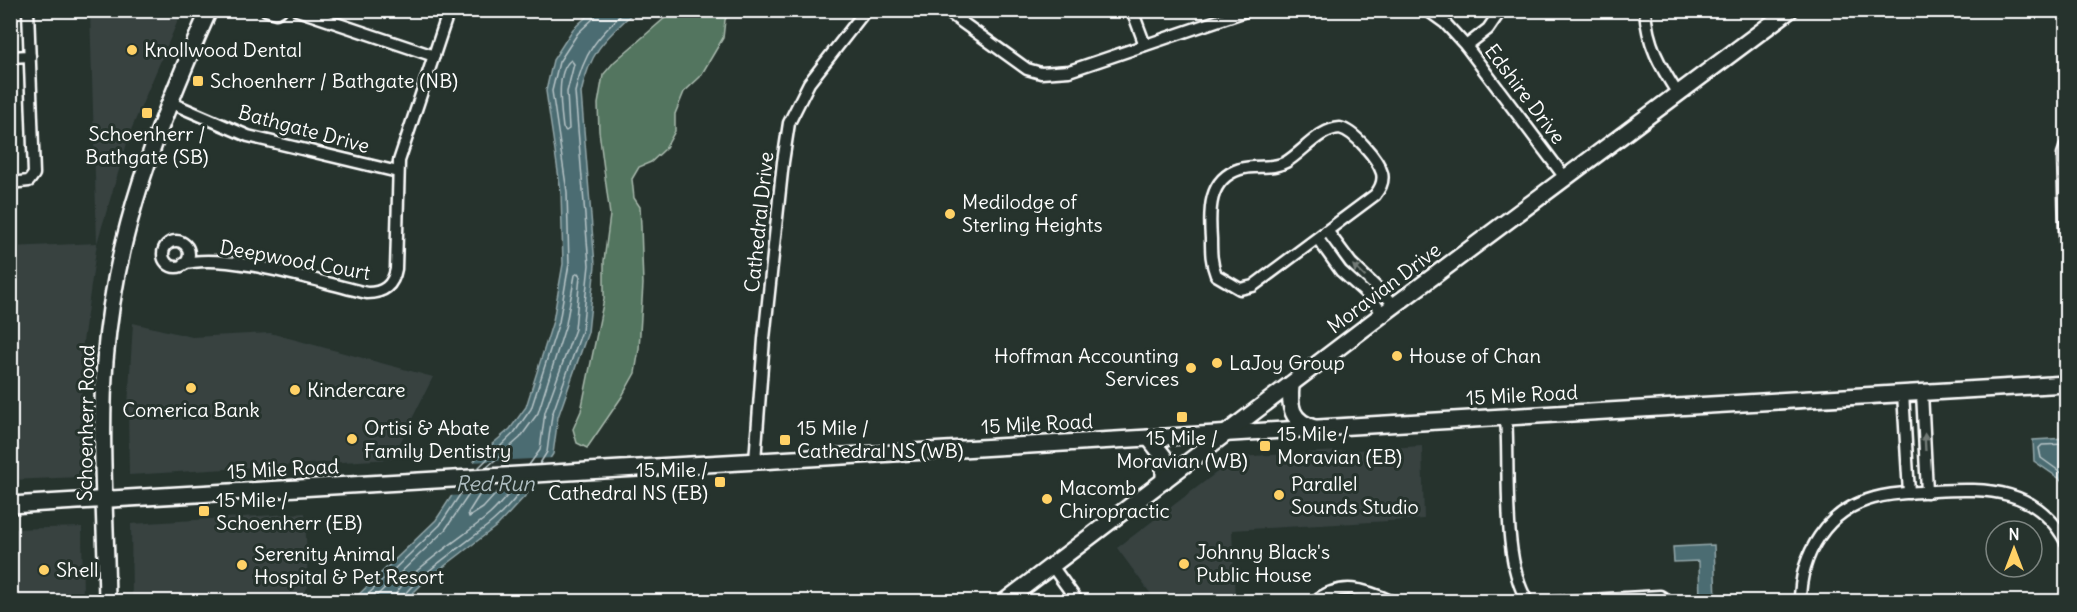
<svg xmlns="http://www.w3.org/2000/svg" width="2077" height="612" viewBox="0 0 2077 612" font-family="Delius,sans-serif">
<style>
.built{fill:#374241}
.green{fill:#53745e;stroke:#a9baae;stroke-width:1.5}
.water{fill:#4b6c72;stroke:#93a7aa;stroke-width:1.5}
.pier{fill:#26332d}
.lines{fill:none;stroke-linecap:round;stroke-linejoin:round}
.shore{stroke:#b7c4c7;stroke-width:1.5}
.street-casing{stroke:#fff;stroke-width:15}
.secondary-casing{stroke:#fff;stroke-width:20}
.street{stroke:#26332d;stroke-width:10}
.secondary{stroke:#26332d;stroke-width:15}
.oneway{fill:#727a76}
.poi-dot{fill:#ffd166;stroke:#26332d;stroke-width:2}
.labels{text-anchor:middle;stroke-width:6;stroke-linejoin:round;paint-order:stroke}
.poi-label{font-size:20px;fill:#fff;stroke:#26332d;text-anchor:start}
.street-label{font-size:20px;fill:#fff;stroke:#26332d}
.water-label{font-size:21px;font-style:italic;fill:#aebdc0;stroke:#26332d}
</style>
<rect width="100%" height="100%" fill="#26332d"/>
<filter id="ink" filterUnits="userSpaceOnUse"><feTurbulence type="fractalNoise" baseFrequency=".0167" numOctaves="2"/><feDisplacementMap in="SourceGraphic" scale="12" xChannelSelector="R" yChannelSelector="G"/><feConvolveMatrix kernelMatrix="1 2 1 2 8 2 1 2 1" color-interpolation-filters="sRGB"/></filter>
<g filter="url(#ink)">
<g class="built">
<polygon points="90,11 182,11 131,130 97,243 82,349 80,477 11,480 11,247 97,243"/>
<polygon points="133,323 192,337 270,333 433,377 392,459 129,475 128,406"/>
<polygon points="1422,446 1424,519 1232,530 1235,601 1156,601 1117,548 1237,457"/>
<polygon points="305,513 308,587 297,601 132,601 131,524"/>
<polygon points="82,527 83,601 11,601 11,529"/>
</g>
<polygon class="green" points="673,11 730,11 725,20 723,38 700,77 684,92 675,114 675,131 665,149 651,162 639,167 632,179 634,198 640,207 641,226 643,284 639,349 635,373 621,398 587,448 577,443 573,429 581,411 604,299 604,261 610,215 599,131 598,104 603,75 614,62"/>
<g class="water">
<path d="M593,11H635C605,39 590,51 581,93L595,265L588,332L558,417L553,454L527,494L498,525L425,581L405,601L351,602L436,520L477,457L510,429L526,407L553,321L563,264L561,192L546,91L553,60L573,29Z"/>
<polygon points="2066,438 2066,483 2034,461 2033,440"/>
<polygon points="1714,545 1716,601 1700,601 1699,561 1674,562 1673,547"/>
</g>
<polygon class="pier" points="554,458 531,492 448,496 470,462"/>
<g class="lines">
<g class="shore">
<path d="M571,60L574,64L567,92L569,129L566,131L563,128C561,110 555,72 571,60Z"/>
<polyline points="2066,444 2042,445 2039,448 2041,458 2066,476"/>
<path d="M539,465L547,452L552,415L582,331L589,265L575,92C584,51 597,38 626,10"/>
<polyline points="486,468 520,438 538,413 566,324 575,275 578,273 580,276 575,329 545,412 540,450 529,465"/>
<polyline points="477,469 514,433 531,409 559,322 569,264 567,192 552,91 559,62 578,33 595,17 597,10"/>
<polyline points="485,486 468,513 469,517 483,508 504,485"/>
<polyline points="360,602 440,525 465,487"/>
<polyline points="370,602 445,530 474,487"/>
<path d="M393,602C395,579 470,532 489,515C499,506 508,495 517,484"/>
<path d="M401,602C403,585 476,536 492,522C504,512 517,497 526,484"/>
</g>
<defs>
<g id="street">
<polyline points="266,10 276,13 281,10"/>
<polyline points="297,10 434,56"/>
<polyline points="945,10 1027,69 1041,73 1069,71 1249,10"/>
<polyline points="1132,10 1145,45"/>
<polyline points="1427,10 1445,23 1466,46 1566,179"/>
<path d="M1645,10C1647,44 1660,66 1678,94"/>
<polyline points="2061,10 2066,12"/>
<polyline points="1466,46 1488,29 1501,10"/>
<polyline points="10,57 30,56"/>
<polyline points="169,102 248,136 398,172"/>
<path d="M1340,128C1354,131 1378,159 1382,173C1384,181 1380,189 1375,195L1253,286L1240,289L1216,275C1211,263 1211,251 1211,239C1209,211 1208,179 1240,169C1255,164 1272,170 1286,162C1303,152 1319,129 1340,128Z"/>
<polyline points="2066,145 2063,154 2066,268"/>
<polyline points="10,183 29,181 34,174 28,10"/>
<polyline points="1328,232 1351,263 1395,305"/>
<polyline points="1318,239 1341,271 1370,297 1383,314"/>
<circle cx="176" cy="254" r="13"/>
<path d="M183,264C225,251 322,283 367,293C383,293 393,286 396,269L399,161L449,10"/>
<polyline points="1922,392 1927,492"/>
<polyline points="1903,393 1909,493"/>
<path d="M1506,417C1510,468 1501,561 1528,602"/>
<polyline points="755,461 764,339 783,162 789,123 809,83 866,10"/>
<polyline points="1052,566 1078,602"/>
<path d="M1314,602C1340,581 1365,589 1393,602"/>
<polyline points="1554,602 1660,596 1670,602"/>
<path d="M1800,602C1800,554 1827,510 1874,498C1894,492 1914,493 1934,491C1988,488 2037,488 2066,542"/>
</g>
<g id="secondary">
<path d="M1291,385C1289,407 1291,421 1314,428"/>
<polyline points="1149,438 1164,457 1164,481"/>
<polyline points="10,505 2066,384"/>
<path d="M107,602C106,522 99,440 105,361C115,231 157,128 209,10"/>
<polyline points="1004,602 1383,314 1790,10"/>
</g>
</defs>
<use href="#street" class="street-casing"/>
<use href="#secondary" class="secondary-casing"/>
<use href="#street" class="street"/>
<use href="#secondary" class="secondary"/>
</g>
<defs><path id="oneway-solid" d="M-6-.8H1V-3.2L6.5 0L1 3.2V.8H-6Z" transform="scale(1.5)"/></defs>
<g class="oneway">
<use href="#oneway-solid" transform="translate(1359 271) rotate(-136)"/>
<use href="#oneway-solid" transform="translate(1925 442) rotate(-93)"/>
</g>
</g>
<g class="poi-dot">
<circle cx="132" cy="50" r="6"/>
<rect x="192" y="75" width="12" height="12" rx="3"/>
<rect x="141" y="107" width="12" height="12" rx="3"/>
<circle cx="950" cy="214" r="6"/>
<circle cx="1397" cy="356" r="6"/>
<circle cx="1217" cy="363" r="6"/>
<circle cx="1191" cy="368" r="6"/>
<circle cx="191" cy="388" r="6"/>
<circle cx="295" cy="390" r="6"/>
<rect x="1176" y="411" width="12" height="12" rx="3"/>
<circle cx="352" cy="439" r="6"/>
<rect x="779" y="434" width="12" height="12" rx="3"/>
<rect x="1259" y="440" width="12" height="12" rx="3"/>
<rect x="714" y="476" width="12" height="12" rx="3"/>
<circle cx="1279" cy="495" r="6"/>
<circle cx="1047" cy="499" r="6"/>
<rect x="198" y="505" width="12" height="12" rx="3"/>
<circle cx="1184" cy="564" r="6"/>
<circle cx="242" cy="565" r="6"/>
<circle cx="44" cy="570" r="6"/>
</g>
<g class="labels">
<g class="poi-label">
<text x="144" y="57">Knollwood Dental</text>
<text x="210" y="88">Schoenherr / Bathgate (NB)</text>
<text x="147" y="141" text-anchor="middle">Schoenherr /<tspan x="147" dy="23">Bathgate (SB)</tspan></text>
<text x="962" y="209">Medilodge of<tspan x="962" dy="23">Sterling Heights</tspan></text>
<text x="1179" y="363" text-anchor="end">Hoffman Accounting<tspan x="1179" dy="23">Services</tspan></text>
<text x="1409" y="363">House of Chan</text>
<text x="1229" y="370">LaJoy Group</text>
<text x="307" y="397">Kindercare</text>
<text x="191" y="417" text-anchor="middle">Comerica Bank</text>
<text x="364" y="435">Ortisi &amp; Abate<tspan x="364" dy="23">Family Dentistry</tspan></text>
<text x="797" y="435">15 Mile /<tspan x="797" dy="23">Cathedral NS (WB)</tspan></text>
<text x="1277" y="441">15 Mile /<tspan x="1277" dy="23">Moravian (EB)</tspan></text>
<text x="1182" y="445" text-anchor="middle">15 Mile /<tspan x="1182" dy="23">Moravian (WB)</tspan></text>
<text x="708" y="477" text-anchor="end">15 Mile /<tspan x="708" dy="23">Cathedral NS (EB)</tspan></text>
<text x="1291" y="491">Parallel<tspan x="1291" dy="23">Sounds Studio</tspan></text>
<text x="1059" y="495">Macomb<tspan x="1059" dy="23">Chiropractic</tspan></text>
<text x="216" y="507">15 Mile /<tspan x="216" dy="23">Schoenherr (EB)</tspan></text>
<text x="1196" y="559">Johnny Black's<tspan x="1196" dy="23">Public House</tspan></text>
<text x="254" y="561">Serenity Animal<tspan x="254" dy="23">Hospital &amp; Pet Resort</tspan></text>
<text x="56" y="577">Shell</text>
</g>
<g class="street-label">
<text transform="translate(1525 94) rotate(53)" y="7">Edshire Drive</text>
<text transform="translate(304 129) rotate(15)" y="7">Bathgate Drive</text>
<text transform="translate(759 222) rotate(-84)" y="7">Cathedral Drive</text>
<text transform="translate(295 260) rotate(10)" y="7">Deepwood Court</text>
<text transform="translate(1384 288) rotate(-37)" y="7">Moravian Drive</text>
<text transform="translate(1522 395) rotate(-3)" y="7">15 Mile Road</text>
<text transform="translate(86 423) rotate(-89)" y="7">Schoenherr Road</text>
<text transform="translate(1037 424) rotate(-3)" y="7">15 Mile Road</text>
<text transform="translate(283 469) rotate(-3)" y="7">15 Mile Road</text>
</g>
<g class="water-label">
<text x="495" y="491">Red Run</text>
</g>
</g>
<rect width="2077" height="612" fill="none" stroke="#26332d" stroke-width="36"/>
<rect x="18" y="18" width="2041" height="576" fill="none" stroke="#fff" stroke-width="2" filter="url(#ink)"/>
<g transform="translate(2014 549)"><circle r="28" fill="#26332d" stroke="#7d8581" stroke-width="1.5"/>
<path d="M0-4.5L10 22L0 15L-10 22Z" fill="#ffd166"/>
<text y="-9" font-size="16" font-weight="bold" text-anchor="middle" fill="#ffffff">N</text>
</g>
</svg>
